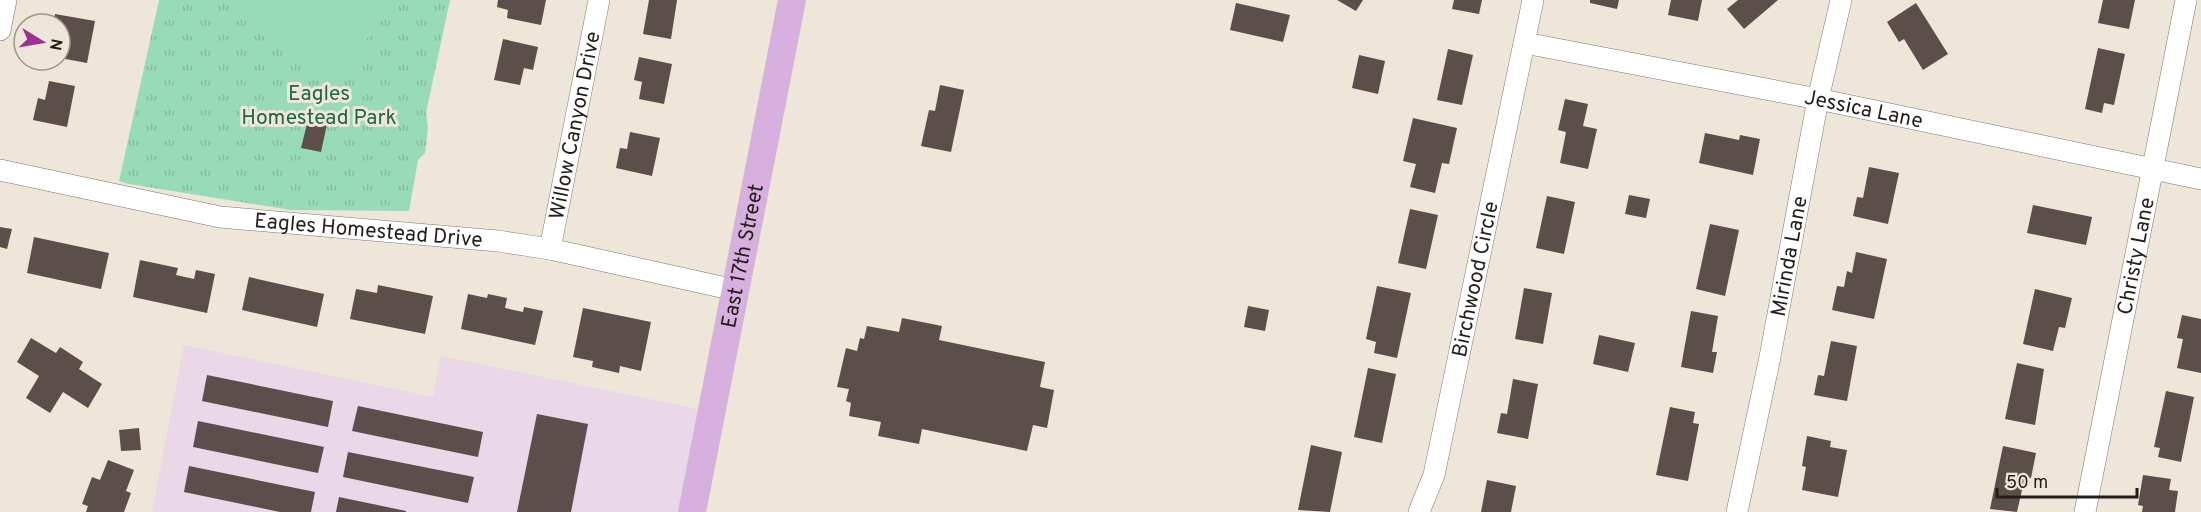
<svg xmlns="http://www.w3.org/2000/svg" width="2201" height="512" viewBox="0 0 2201 512" font-family="Overpass,sans-serif">
<style>
.commercial{fill:#ead7e7}
.grass{fill:url(#grass-tufts)}
.pitch{fill:#98dbb9}
.building{fill:#5c4e4b}
.lines{fill:none;stroke-linecap:round;stroke-linejoin:round}
.minor-casing{stroke:#7e766b;stroke-width:22}
.major-casing{stroke:#cac9c8;stroke-width:28}
.minor{stroke:#fff;stroke-width:21}
.major{stroke:#d7b0df;stroke-width:27}
.labels{text-anchor:middle;stroke-width:6;stroke-linejoin:round;paint-order:stroke}
.park-label{font-size:21px;fill:#1d6648;stroke:#efe6da}
.street-label{font-size:21px;fill:#221f1a;stroke:#efe6da}
</style>
<defs>
<pattern id="grass-tufts" width="24" height="20" patternUnits="userSpaceOnUse" patternTransform="scale(1.5)"><rect width="24" height="20" fill="#98dbb9"/><path d="M3 7l-1-3M5 7V3M7 7l1-3M15 17l-1-3M17 17v-4M19 17l1-3" fill="none" stroke="#83bc9e"/></pattern>
</defs>
<rect width="100%" height="100%" fill="#efe6da"/>
<polygon class="commercial" points="184,345 433,397 441,356 712,412 691,512 152,512"/>
<polygon class="grass" points="159,0 450,0 426,113 428,128 425,153 418,160 409,211 291,210 129,184 119,181"/>
<polygon class="pitch" points="228,0 394,0 346,69 330,73"/>
<g class="building">
<polygon points="498,0 546,0 541,25 507,18 508,10 497,7"/>
<polygon points="649,0 677,0 671,39 643,34"/>
<polygon points="1337,0 1363,0 1356,11"/>
<polygon points="1454,0 1482,0 1479,14 1452,9"/>
<polygon points="1590,0 1619,0 1617,9 1590,3"/>
<polygon points="1671,0 1702,0 1698,21 1668,15"/>
<polygon points="1738,0 1778,0 1744,29 1727,9"/>
<polygon points="2103,0 2135,0 2129,29 2098,23"/>
<polygon points="1236,3 1290,15 1283,42 1230,30"/>
<polygon points="1916,3 1948,54 1923,70 1904,39 1899,42 1887,22"/>
<polygon points="55,14 95,21 87,63 60,58 60,24 53,24"/>
<polygon points="503,39 538,47 533,70 524,68 520,85 494,80"/>
<polygon points="2098,48 2125,54 2114,105 2104,103 2102,113 2085,109"/>
<polygon points="1448,49 1473,55 1462,105 1437,100"/>
<polygon points="1359,55 1385,61 1378,94 1352,88"/>
<polygon points="639,57 672,64 664,104 639,99 642,82 634,80"/>
<polygon points="49,81 75,86 67,127 33,120 38,98 45,100"/>
<polygon points="940,85 964,90 951,152 921,146 929,110 935,111"/>
<polygon points="1565,99 1588,104 1583,126 1597,129 1588,169 1560,163 1566,132 1558,130"/>
<polygon points="1413,118 1457,128 1449,164 1442,163 1435,193 1410,187 1416,164 1403,161"/>
<polygon points="308,120 327,124 321,152 301,148"/>
<polygon points="630,132 660,138 652,176 616,168 620,148 627,149"/>
<polygon points="1705,133 1739,140 1740,135 1760,139 1753,175 1699,163"/>
<polygon points="1869,167 1899,173 1888,224 1853,216 1857,197 1863,198"/>
<polygon points="1629,195 1650,199 1646,218 1625,214"/>
<polygon points="1547,196 1575,202 1564,254 1536,248"/>
<polygon points="2033,205 2092,217 2086,245 2027,233"/>
<polygon points="1410,209 1438,215 1426,269 1398,263"/>
<polygon points="1710,224 1739,230 1725,296 1696,289"/>
<polygon points="0,227 12,229 7,249 0,247"/>
<polygon points="34,237 109,253 101,289 27,273"/>
<polygon points="1856,252 1887,259 1874,319 1832,310 1837,286 1844,287 1847,271 1852,273"/>
<polygon points="140,260 178,268 176,275 194,279 196,270 215,274 207,313 133,297"/>
<polygon points="249,277 324,294 317,327 242,310"/>
<polygon points="378,285 433,296 425,334 350,319 356,289 377,293"/>
<polygon points="1377,286 1411,293 1397,358 1374,353 1376,342 1366,339"/>
<polygon points="1524,288 1552,293 1543,344 1515,339"/>
<polygon points="2035,289 2072,298 2065,328 2059,327 2053,351 2023,344"/>
<polygon points="468,294 487,298 488,294 507,298 505,308 523,312 524,307 543,311 535,345 461,329"/>
<polygon points="1248,306 1269,310 1265,331 1244,327"/>
<polygon points="583,308 651,322 641,371 620,366 619,373 592,367 593,361 573,357"/>
<polygon points="1691,311 1718,316 1712,352 1717,352 1713,373 1681,367"/>
<polygon points="2182,315 2201,319 2201,373 2177,368 2183,339 2177,338"/>
<polygon points="902,318 942,326 939,340 1045,362 1040,387 1054,390 1047,428 1033,425 1027,451 922,429 919,444 878,436 881,422 849,416 851,403 846,401 849,389 837,387 846,348 857,351 860,338 864,339 867,326 899,332"/>
<polygon points="1599,335 1635,343 1628,372 1593,364"/>
<polygon points="31,338 56,353 60,347 83,362 79,369 102,384 88,408 63,392 50,413 26,398 39,376 17,362"/>
<polygon points="1831,341 1857,346 1847,401 1814,395 1818,375 1824,376"/>
<polygon points="2017,363 2044,369 2035,425 2005,419"/>
<polygon points="1368,368 1396,374 1382,443 1354,437"/>
<polygon points="207,375 333,401 328,427 202,401"/>
<polygon points="1513,379 1538,384 1528,439 1497,433 1501,413 1507,414"/>
<polygon points="2166,391 2194,397 2181,462 2158,457 2160,448 2154,447"/>
<polygon points="358,406 483,432 478,457 352,431"/>
<polygon points="1670,407 1695,412 1693,423 1699,424 1688,481 1656,475"/>
<polygon points="537,414 588,424 571,512 517,512"/>
<polygon points="198,421 324,447 318,473 193,447"/>
<polygon points="139,428 141,450 121,451 119,430"/>
<polygon points="1807,436 1831,441 1830,447 1847,450 1838,497 1802,490 1806,467 1802,466"/>
<polygon points="1311,445 1342,452 1330,512 1298,510"/>
<polygon points="2003,446 2036,453 2031,478 2025,477 2017,512 1990,509"/>
<polygon points="348,452 474,477 468,503 343,477"/>
<polygon points="108,460 134,470 126,491 131,493 124,512 86,512 88,506 82,504 92,477 100,480"/>
<polygon points="189,466 315,492 311,512 280,512 184,492"/>
<polygon points="2143,475 2171,479 2169,490 2178,491 2175,512 2142,512 2143,506 2138,505"/>
<polygon points="1487,480 1516,486 1511,512 1481,512"/>
<polygon points="339,497 406,511 406,512 336,512"/>
</g>
<g class="lines">
<defs>
<g id="minor">
<polyline points="0,30 6,0"/>
<path id="s1" d="M1525,43L1818,99L2201,179"/>
<path id="s2" d="M0,170L220,217L498,241L550,249L735,290"/>
<path id="s3" d="M550,249L599,0"/>
<path id="s4" d="M1419,512L1434,475L1533,0"/>
<path id="s5" d="M1737,512L1770,357L1818,99L1841,0"/>
<path id="s6" d="M2085,512L2186,0"/>
</g>
<g id="major">
<path id="s7" d="M692,512L792,0"/>
</g>
</defs>
<use href="#minor" class="minor-casing"/>
<use href="#major" class="major-casing"/>
<use href="#minor" class="minor"/>
<use href="#major" class="major"/>
</g>
<g class="labels">
<g class="park-label">
<text x="319" y="100">Eagles<tspan x="319" dy="24">Homestead Park</tspan></text>
</g>
<g class="street-label">
<text dy="7" stroke="none"><textPath href="#s1" startOffset="345">Jessica Lane</textPath></text>
<text dy="7" stroke="none"><textPath href="#s3" startOffset="126">Willow Canyon Drive</textPath></text>
<text dy="7" stroke="none"><textPath href="#s2" startOffset="374">Eagles Homestead Drive</textPath></text>
<text dy="7" stroke="none"><textPath href="#s7" startOffset="261">East 17th Street</textPath></text>
<text dy="7" stroke="none"><textPath href="#s5" startOffset="261">Mirinda Lane</textPath></text>
<text dy="7" stroke="none"><textPath href="#s6" startOffset="261">Christy Lane</textPath></text>
<text dy="7" stroke="none"><textPath href="#s4" startOffset="240">Birchwood Circle</textPath></text>
</g>
</g>
<g transform="translate(42 42) rotate(101)"><circle r="28" fill="#efe6da" stroke="#9d968d" stroke-width="1.5"/>
<path d="M0-4.5L10 22L0 15L-10 22Z" fill="#9d2f8e"/>
<text y="-9" font-size="16" font-weight="bold" text-anchor="middle" fill="#221f1a">N</text>
</g>
<path d="M1997 488v9h140v-9" fill="none" stroke="#221f1a" stroke-width="3"/>
<text x="2006" y="488" font-size="18" fill="#221f1a" stroke="#efe6da" stroke-width="4.5" paint-order="stroke">50 m</text>
</svg>
